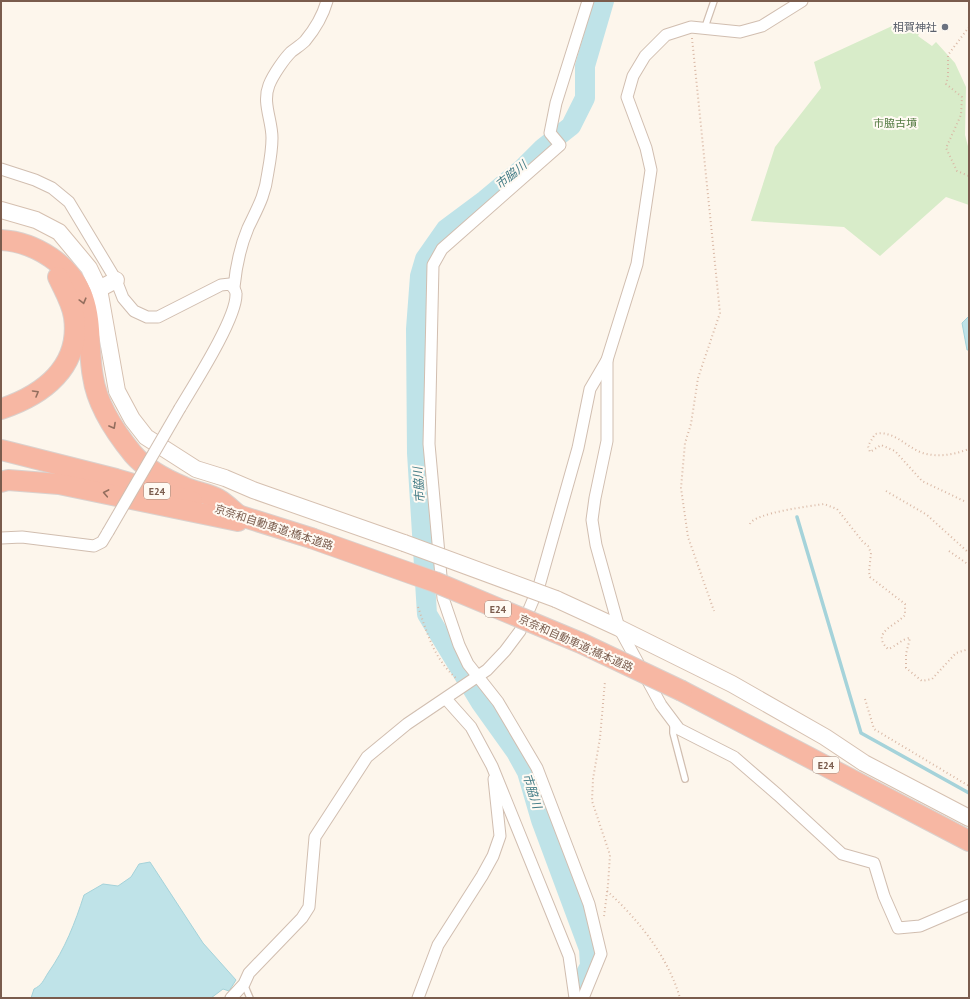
<svg xmlns="http://www.w3.org/2000/svg" width="970" height="999" viewBox="0 0 970 999" font-family="'PT Sans','Noto Sans JP',sans-serif">
<style>
.green{fill:#d8ecc9}
.water{fill:#bfe3e8;stroke:#a5d3da}
.lines{fill:none;stroke-linecap:round;stroke-linejoin:round}
.stream{stroke:#a5d3da;stroke-width:3.5}
.river{stroke:#bfe3e8;stroke-width:20}
.lane-casing{stroke:#d1beb0;stroke-width:8}
.street-casing{stroke:#d1beb0;stroke-width:13}
.secondary-casing{stroke:#d6c0b0;stroke-width:18}
.highway-casing{stroke:#dad1cd;stroke-width:22}
.path{stroke:#d9b8a5;stroke-width:2;stroke-dasharray:1 3;stroke-linecap:butt}
.lane{stroke:#fff;stroke-width:5.5}
.street{stroke:#fff;stroke-width:11}
.secondary{stroke:#fff;stroke-width:16}
.highway{stroke:#f7b7a3;stroke-width:20}
.street-bridge-casing{stroke:#d1beb0;stroke-width:13;stroke-linecap:butt}
.secondary-bridge-casing{stroke:#d6c0b0;stroke-width:18;stroke-linecap:butt}
.highway-bridge-casing{stroke:#dad1cd;stroke-width:22;stroke-linecap:butt}
.street-bridge{stroke:#fff;stroke-width:11}
.secondary-bridge{stroke:#fff;stroke-width:16}
.highway-bridge{stroke:#f7b7a3;stroke-width:20}
.oneway{stroke:#936e5e}
.worship-dot{fill:#6b7280;stroke:#fffaf3;stroke-width:1.5}
.labels{text-anchor:middle;stroke-width:4;stroke-linejoin:round;paint-order:stroke}
.shield{fill:#fffaf3;stroke:#a28b7f;stroke-width:1}
.shield-label{font-size:10px;font-weight:bold;fill:#7a5c4d}
.worship-label{font-size:11px;fill:#5b616d;stroke:#fffaf3;text-anchor:end}
.park-label{font-size:11px;fill:#537a41;stroke:#fffaf3}
.street-label{font-size:11px;fill:#7a5c4d;stroke:#fffaf3}
.water-label{font-size:12px;font-style:italic;fill:#437c86;stroke:#fffaf3}
</style>
<rect width="100%" height="100%" fill="#fdf6ec"/>
<polygon class="green" points="903,21 924,23 918,36 932,46 936,42 955,63 966,87 965,135 969,150 969,205 946,197 880,256 844,227 751,221 775,147 821,88 814,62"/>
<g class="water">
<polygon points="969,316 969,350 967,350 962,323"/>
<path d="M150,862L203,943L236,980L229,991L223,989L211,998H31L34,989C42,985 43,981 48,973C65,949 75,923 84,895L103,884L118,886L131,877L139,864Z"/>
</g>
<g class="lines">
<polyline class="stream" points="797,517 861,733 969,793"/>
<polyline class="river" points="578,998 578,988 590,966 589,949 541,820 527,772 516,752 481,703 427,614 417,453 416,329 420,276 425,259 446,229 485,200 522,169 543,148 571,126 585,98 585,66 604,1"/>
<defs>
<g id="lane">
<polyline points="705,27 714,1"/>
<polyline points="673,723 673,733 685,779"/>
<polyline points="244,984 250,998"/>
</g>
<g id="street">
<path d="M1,169L35,180L52,188L69,202L116,280L123,298L134,311L147,317H158L221,285L230,284C233,287 236,290 236,294C237,318 193,386 180,408"/>
<path d="M234,287C236,267 240,247 248,228C258,207 265,196 268,172C270,161 272,149 272,138C272,120 262,103 269,85C273,75 284,59 291,52C296,48 301,45 305,41C315,29 323,15 327,1"/>
<polyline points="607,360 607,441 595,498 592,520 596,545 619,628 661,705 679,729 734,757 778,795 842,854 874,863 884,896 898,928 920,926 969,905"/>
<polyline points="1,538 22,537 94,546 102,542 108,532"/>
<polyline points="446,699 471,727 492,766 569,956 575,998"/>
<polyline points="231,998 244,984 249,973 302,918 309,907 315,837 367,757 407,724 487,670 505,651 520,631 539,586 578,448 590,389 607,360 637,264 651,170 646,148 627,97 633,76 645,56 666,35 691,27 740,32 762,26 802,1"/>
<polyline points="418,998 438,945 482,876 493,856 500,836 494,779"/>
<polyline points="583,998 601,954 589,904 537,768 498,702 468,664 459,645 443,598 429,444 433,265 442,249 560,145 550,133 556,103 588,1"/>
</g>
<g id="secondary">
<polyline points="1,210 36,220 59,232 89,268 99,289 117,391 132,419 146,437 196,469 225,478 253,490 404,543"/>
<polyline points="99,289 116,280"/>
<polyline points="556,599 619,628 732,684 825,737 864,763 969,818"/>
</g>
<g id="highway">
<path d="M1,240C35,242 72,265 83,298C92,323 88,351 93,377C97,405 115,432 133,454C145,468 167,480 184,487C195,492 208,493 218,499C225,503 231,509 237,514"/>
<path d="M1,409C43,395 81,367 74,317C72,303 64,290 58,277"/>
<polyline points="1,450 116,479 192,501"/>
<polyline points="1,482 8,480 59,484 238,521"/>
<polyline points="225,511 311,538"/>
<polyline points="682,691 969,841"/>
</g>
</defs>
<use href="#lane" class="lane-casing"/>
<use href="#street" class="street-casing"/>
<use href="#secondary" class="secondary-casing"/>
<use href="#highway" class="highway-casing"/>
<g class="path">
<polyline points="969,27 948,55 948,76 946,84 962,97 961,115 946,148 957,171 969,176"/>
<polyline points="692,38 720,313 698,378 691,424 685,443 681,488 688,537 714,611"/>
<polyline points="886,491 927,515 969,553"/>
<path d="M964,501L922,481L895,451L881,445L870,452L868,446L875,434C893,430 904,445 920,452C936,458 953,455 969,449"/>
<path d="M750,524C754,513 811,506 824,504L837,509L863,542L868,546L871,553L869,572L870,577L905,604V615C896,626 870,632 888,649C895,647 903,638 910,638L906,654V668L922,681L932,679L956,653L969,649"/>
<polyline points="949,551 969,565"/>
<path d="M418,607C428,635 434,659 457,679"/>
<polyline points="865,699 874,729 969,786"/>
<path d="M607,891C639,920 668,957 680,998"/>
<polyline points="604,916 608,885 610,855 592,801 593,779 600,738 605,681"/>
</g>
<use href="#lane" class="lane"/>
<use href="#street" class="street"/>
<use href="#secondary" class="secondary"/>
<use href="#highway" class="highway"/>
<defs>
<polyline id="street-bridge" points="108,532 180,408"/>
<polyline id="secondary-bridge" points="404,543 556,599"/>
<polyline id="highway-bridge" points="311,538 435,582 581,643 682,691"/>
</defs>
<use href="#street-bridge" class="street-bridge-casing"/>
<use href="#secondary-bridge" class="secondary-bridge-casing"/>
<use href="#highway-bridge" class="highway-bridge-casing"/>
<use href="#street-bridge" class="street-bridge"/>
<use href="#secondary-bridge" class="secondary-bridge"/>
<use href="#highway-bridge" class="highway-bridge"/>
</g>
<defs><path id="oneway-chevron" d="M-2-3.5L2.5 0L-2 3.5" fill="none" stroke-width="1.6" stroke-linecap="round" stroke-linejoin="round"/></defs>
<g class="oneway">
<use href="#oneway-chevron" transform="translate(83 301) rotate(75)"/>
<use href="#oneway-chevron" transform="translate(36 393) rotate(-30)"/>
<use href="#oneway-chevron" transform="translate(113 426) rotate(61)"/>
<use href="#oneway-chevron" transform="translate(106 493) rotate(-169)"/>
</g>
<circle class="worship-dot" cx="945" cy="27" r="4"/>
<g class="labels">
<g class="shield">
<rect x="144" y="483" width="26" height="16" rx="3"/>
<rect x="485" y="601" width="26" height="16" rx="3"/>
<rect x="813" y="757" width="26" height="16" rx="3"/>
</g>
<g class="shield-label">
<text x="157" y="495">E24</text>
<text x="498" y="613">E24</text>
<text x="826" y="769">E24</text>
</g>
<g class="worship-label">
<text x="937" y="31">相賀神社</text>
</g>
<g class="park-label">
<text x="895" y="127">市脇古墳</text>
</g>
<g class="street-label">
<text transform="translate(274 527) rotate(18)" y="4">京奈和自動車道;橋本道路</text>
<text transform="translate(576 643) rotate(24)" y="4">京奈和自動車道;橋本道路</text>
</g>
<g class="water-label">
<text transform="translate(511 175) rotate(-39)" y="4">市脇川</text>
<text transform="translate(419 485) rotate(-94)" y="4">市脇川</text>
<text transform="translate(532 791) rotate(72)" y="4">市脇川</text>
</g>
</g>
<rect width="970" height="999" fill="none" stroke="#7a5c4d" stroke-width="4"/>
</svg>
